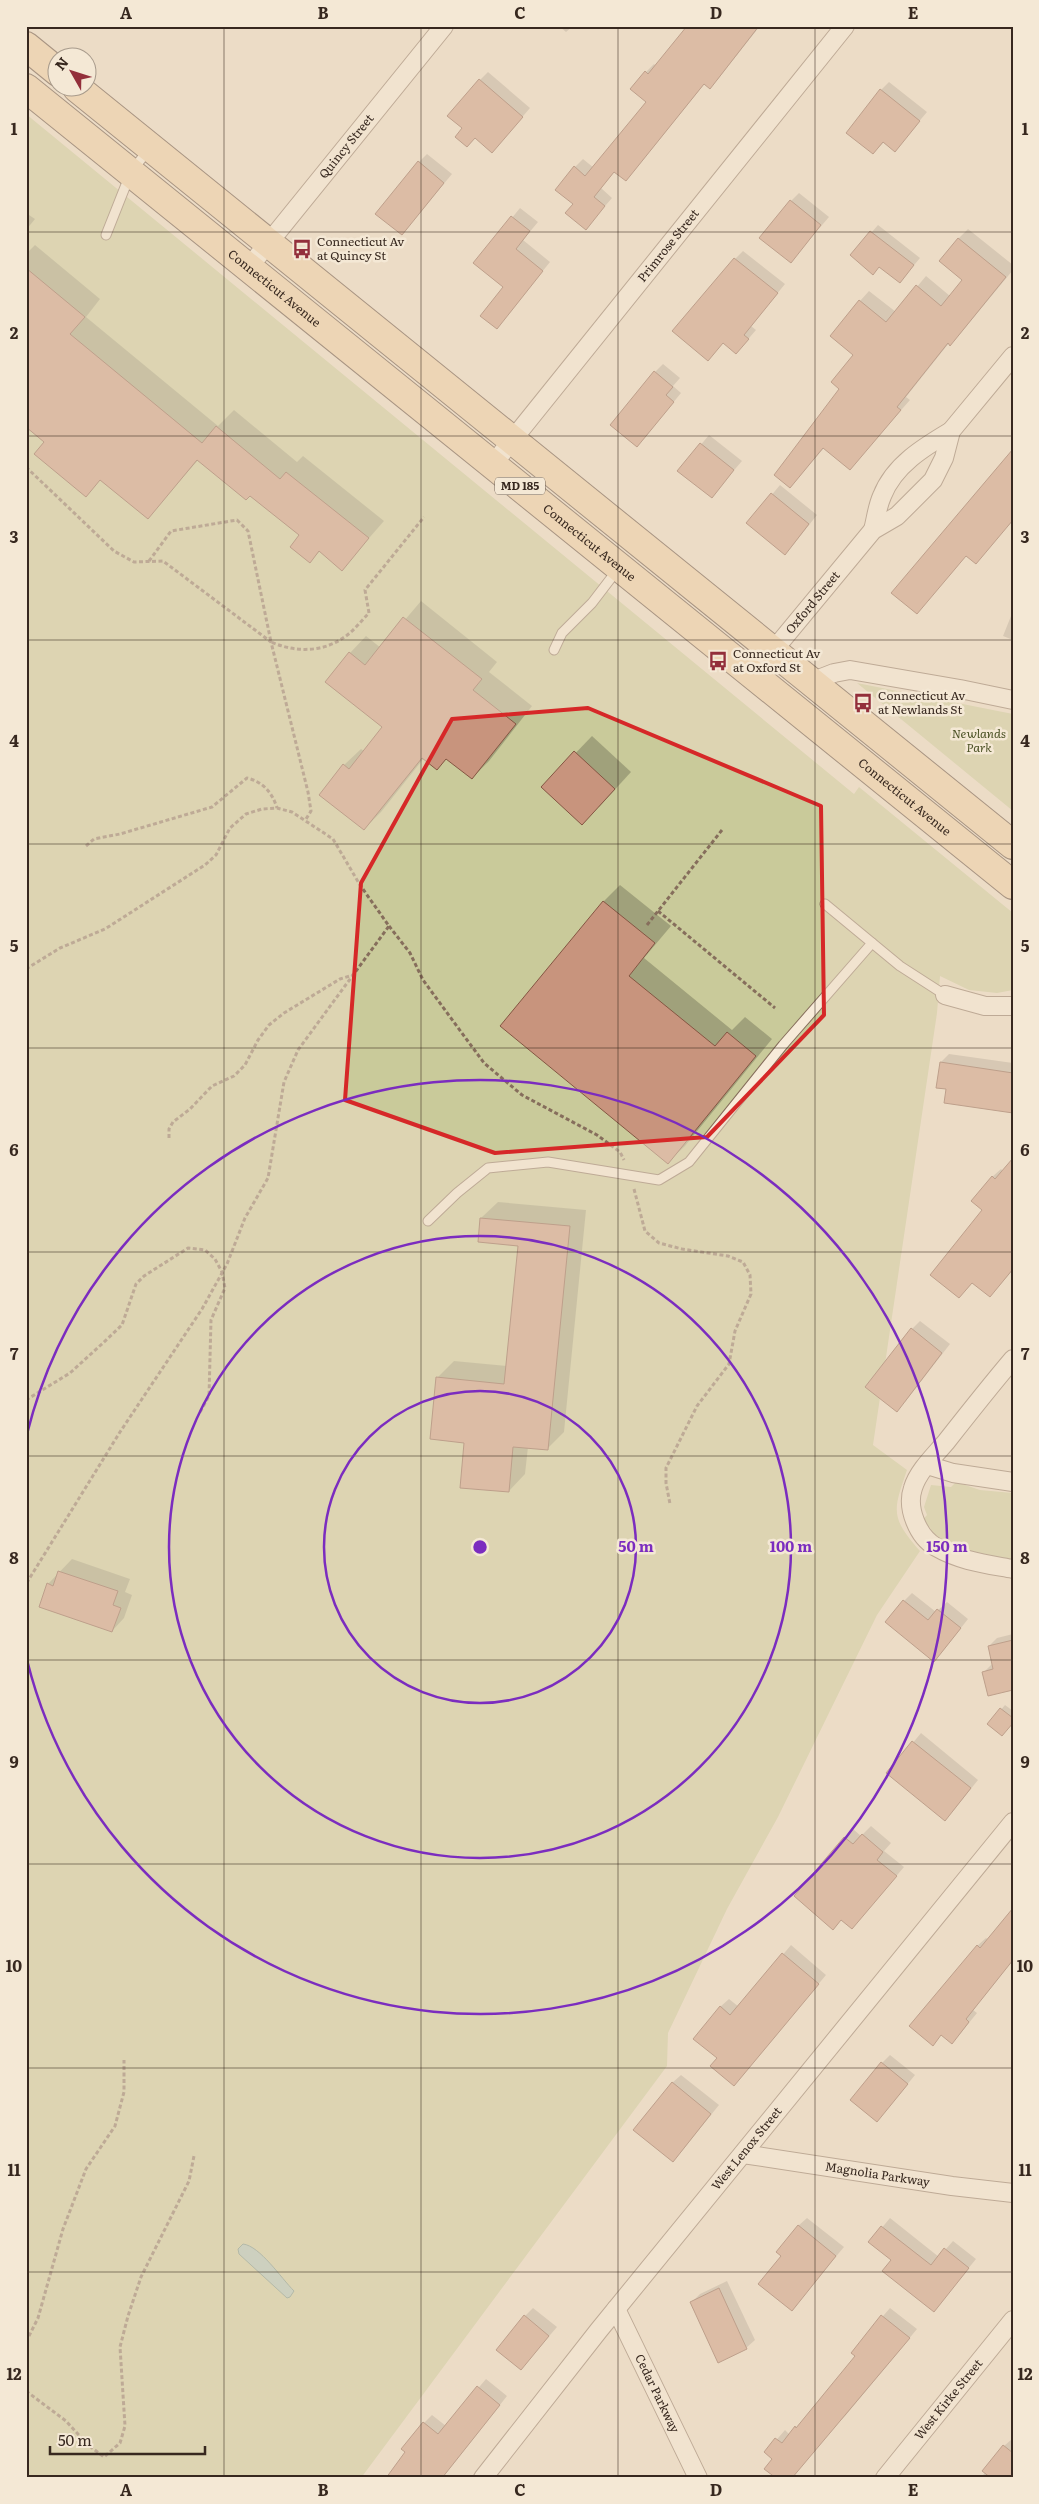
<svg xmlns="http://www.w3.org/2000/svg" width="1039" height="2504" viewBox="0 0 1039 2504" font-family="Literata,serif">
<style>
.green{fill:#c9ca9a}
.water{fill:#a7c0b6;stroke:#6e8e82}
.shadow{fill:#0003}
.building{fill:#c8947d;stroke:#845643}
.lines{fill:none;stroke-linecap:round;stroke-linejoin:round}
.service-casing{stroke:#866e5c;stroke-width:11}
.minor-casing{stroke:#866e5c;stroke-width:20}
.primary-casing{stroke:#553d30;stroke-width:30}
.path{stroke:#866e5c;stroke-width:3;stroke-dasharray:4 2.5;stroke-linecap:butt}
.service{stroke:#f7ebd9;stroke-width:9}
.minor{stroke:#f7ebd9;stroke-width:18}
.primary{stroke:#edcda0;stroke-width:28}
.marked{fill:none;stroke:#d62828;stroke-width:4;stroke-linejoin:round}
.grid{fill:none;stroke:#37281f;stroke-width:1;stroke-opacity:0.55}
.ring{fill:none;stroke:#7b2cbf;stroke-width:2.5}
.labels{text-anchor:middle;stroke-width:5;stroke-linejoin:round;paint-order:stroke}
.shield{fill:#f4e8d5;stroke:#706256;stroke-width:1}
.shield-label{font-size:11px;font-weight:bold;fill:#37281f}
.street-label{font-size:12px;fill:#37281f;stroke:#f4e8d5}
.poi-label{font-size:12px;fill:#37281f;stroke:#f4e8d5;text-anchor:start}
.park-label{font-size:12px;font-style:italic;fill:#4d5327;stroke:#f4e8d5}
.centre{fill:#7b2cbf;stroke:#f4e8d5;stroke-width:2.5}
.ring-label{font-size:15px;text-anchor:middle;font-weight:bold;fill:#7b2cbf;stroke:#f4e8d5;stroke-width:5;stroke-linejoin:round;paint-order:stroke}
.neatline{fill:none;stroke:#37281f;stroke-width:2}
.grid-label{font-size:16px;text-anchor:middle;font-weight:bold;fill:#37281f}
</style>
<rect width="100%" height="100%" fill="#ecdcc6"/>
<g class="green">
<path d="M26,114L854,794L859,787L1013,913V990L997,993L969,990L940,976L937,1013L873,1445L907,1470C893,1511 890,1517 920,1551L877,1615L778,1817L727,1909L668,2033L667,2066L361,2478H26Z"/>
<polygon points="857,683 1013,714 1013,811"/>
<polygon points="956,1482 980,1490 1013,1493 1013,1561 965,1552 932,1533 930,1527 920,1523 927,1515 924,1507 931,1485 951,1487"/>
</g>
<path class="water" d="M243,2244C260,2246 281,2278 294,2291L290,2297L287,2298L239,2254L238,2249Z"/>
<g class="shadow">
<polygon points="559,26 573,26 566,32"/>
<polygon points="689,26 760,26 718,79 710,87 705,83 634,171 615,171 601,188 612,198 586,228 574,204 575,167 583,159 594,168 647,101 646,72 654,64 656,66"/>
<polygon points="488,72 530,108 500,143 463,128 480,80"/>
<polygon points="889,82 927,112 895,150 884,142 873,153 881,90"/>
<polygon points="427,154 452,174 402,234 419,162"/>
<polygon points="799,193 829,217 791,261 791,201"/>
<polygon points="520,208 538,222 523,240 550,262 497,328 505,287 475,263"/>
<polygon points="26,213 35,219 26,230"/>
<polygon points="878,225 920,258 900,282 880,266 852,255"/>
<polygon points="968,229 1013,265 1013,270 960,334 949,343 906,397 910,400 859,458 824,448 790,487 841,389 855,355 860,301 869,291 896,312 926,276 950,296 964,279 958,239"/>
<polygon points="35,245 100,299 86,317 218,426 234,410 297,462 303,456 384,521 342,569 320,551 310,561 300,535 250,495 199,459 148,517 101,479 86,495 46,442 26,426 26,254"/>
<polygon points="743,251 785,284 751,326 756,330 744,344 724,342 735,259"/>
<polygon points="663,364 680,378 673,386 681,393 645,437 655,372"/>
<polygon points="709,435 742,461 711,497 679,471"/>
<polygon points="780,485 817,515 793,545 748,523"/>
<polygon points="421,601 497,662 489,672 532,706 489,761 472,778 447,758 437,769 424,758 381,812 364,829 344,765 361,749 364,751 383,727 350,653 366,636 381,648"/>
<polygon points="1013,611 1013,640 1003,636"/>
<polygon points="592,736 631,772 599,807 543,787"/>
<polygon points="620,885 671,926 644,958 732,1030 745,1017 772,1039 685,1146 668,1162 502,1026 604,901"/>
<polygon points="949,1054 1013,1063 1013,1112 948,1088 941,1062"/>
<polygon points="1013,1159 1013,1270 990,1296 973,1282 959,1297 992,1177 1001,1169 1003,1171"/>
<polygon points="498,1202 586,1210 564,1432 547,1449 528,1447 525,1474 509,1491 466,1441 437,1378 454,1361 507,1366 519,1245 481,1218"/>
<polygon points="920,1321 950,1344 905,1402 912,1329"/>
<polygon points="72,1559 130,1579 125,1592 132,1595 124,1618 112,1631 48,1584"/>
<polygon points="912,1593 936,1612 947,1602 968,1619 942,1652 904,1601"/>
<polygon points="1013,1634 1013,1688 984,1672 992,1664 989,1646 997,1638"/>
<polygon points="1005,1705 1013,1711 1013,1722 989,1724"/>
<polygon points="921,1733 978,1780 953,1811 888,1773"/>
<polygon points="871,1826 891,1843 884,1851 904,1867 860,1919 842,1919 833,1928 796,1896 853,1829 861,1836"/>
<polygon points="986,1938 1013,1960 973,2010 977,2013 960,2034 952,2042 942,2034 933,2044 977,1946"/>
<polygon points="791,1945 826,1975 742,2076 719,2058 720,2007 729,1999 739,2007"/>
<polygon points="890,2055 915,2075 885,2112 882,2063"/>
<polygon points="681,2075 719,2105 681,2152 672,2083"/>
<polygon points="807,2218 844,2247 792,2309 783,2256 798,2226"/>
<polygon points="890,2218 939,2257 953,2241 976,2259 934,2311 893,2259 870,2242"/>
<polygon points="727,2281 755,2340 746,2348 692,2302 700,2294"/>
<polygon points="533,2308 557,2327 521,2369 525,2316"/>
<polygon points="890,2308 917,2329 846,2415 838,2423 774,2458 766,2452 785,2430 790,2435 804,2419 856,2356 852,2352"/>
<polygon points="486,2379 507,2396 442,2478 407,2451 424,2423 432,2415 446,2426"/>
<polygon points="1012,2439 1013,2478 981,2478 1004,2446"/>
</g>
<g class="building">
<polygon points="687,26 759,26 710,89 704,84 626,181 614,172 594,197 605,206 586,230 565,213 573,204 555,190 574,166 585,176 646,102 630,89 645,71 648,74"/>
<polygon points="479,79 523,117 492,153 475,138 467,147 455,137 462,128 447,116"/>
<polygon points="880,89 920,121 895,152 883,142 873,154 846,133"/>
<polygon points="418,161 444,183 402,235 375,214"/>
<polygon points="790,200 821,225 791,263 759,238"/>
<polygon points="511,216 530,231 516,249 543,271 497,329 480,316 503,287 473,263"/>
<polygon points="870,231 914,265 900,283 879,267 873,275 850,255"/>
<polygon points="958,238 1006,277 950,346 948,343 897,407 901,410 850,470 823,448 790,488 774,475 839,389 831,382 853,355 830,336 859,300 886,322 916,285 941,306 962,280 939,261"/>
<polygon points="734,258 778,293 744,335 749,339 736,354 723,343 708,361 672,331"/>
<polygon points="26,268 85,317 70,334 202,443 216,426 280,479 286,472 369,538 342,571 319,551 310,563 290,547 299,535 250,496 246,500 197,460 148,519 100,480 86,497 34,454 44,442 26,427"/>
<polygon points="654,371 673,387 666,395 674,402 637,447 610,425"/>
<polygon points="700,443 734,470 712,498 677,471"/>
<polygon points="1013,449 1013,520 976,564 966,556 917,614 891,593"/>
<polygon points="771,493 809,524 785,555 746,523"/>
<polygon points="403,617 482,679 473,690 516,724 472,779 446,759 437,770 422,758 364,830 319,795 343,764 349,769 382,727 325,682 349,652 365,665"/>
<polygon points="574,751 615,789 582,825 541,787"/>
<polygon points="603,901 655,943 629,976 715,1046 727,1032 756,1056 668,1164 500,1026"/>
<polygon points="940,1062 1013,1073 1013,1113 944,1103 946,1089 936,1088"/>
<polygon points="1013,1158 1013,1269 990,1297 972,1283 959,1298 930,1275 982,1210 971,1201 992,1176 995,1179"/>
<polygon points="480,1218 570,1226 548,1450 513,1447 509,1492 460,1488 464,1443 430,1439 436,1377 504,1384 518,1246 478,1242"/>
<polygon points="911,1328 942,1353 897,1412 865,1387"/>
<polygon points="58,1571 118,1591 113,1605 121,1608 112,1632 39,1607 47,1583 53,1586"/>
<polygon points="903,1600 928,1620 937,1609 961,1628 934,1662 885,1622"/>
<polygon points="1013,1640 1013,1690 988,1696 982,1672 993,1669 988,1646"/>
<polygon points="1000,1708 1013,1718 1013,1723 1002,1736 987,1724"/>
<polygon points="912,1741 971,1788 945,1821 886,1773"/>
<polygon points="862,1834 883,1852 877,1860 897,1876 852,1929 841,1920 833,1930 794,1896 844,1837 853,1844"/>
<polygon points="1013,1908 1013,1960 966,2019 969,2022 952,2044 941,2035 933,2046 909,2026 977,1945 980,1948"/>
<polygon points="782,1953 819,1984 734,2086 710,2066 717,2058 693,2039 720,2006 730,2015"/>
<polygon points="881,2062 908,2084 877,2122 850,2100"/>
<polygon points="672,2082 711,2114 673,2162 633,2130"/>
<polygon points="798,2225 836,2256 792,2311 758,2284 781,2256 776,2252"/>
<polygon points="881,2226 931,2265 944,2248 969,2268 934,2312 882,2271 891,2260 868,2242"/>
<polygon points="719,2288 747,2349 718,2363 690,2302"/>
<polygon points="524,2315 549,2336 521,2370 496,2350"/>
<polygon points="881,2315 910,2338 792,2478 776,2478 764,2469 772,2459 764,2452 775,2438 782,2443 795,2426 796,2428 855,2356 851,2353"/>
<polygon points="477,2386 500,2405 442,2478 386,2478 405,2452 401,2449 423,2422 438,2434"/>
<polygon points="1003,2445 1013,2453 1013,2478 991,2478 982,2471"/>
</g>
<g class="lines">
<defs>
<g id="service">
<polyline points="106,235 131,172 149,149"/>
<polyline points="554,650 562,633 592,603 618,569"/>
<polyline points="825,904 900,966 945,995"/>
<polyline points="428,1221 457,1193 488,1168 548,1162 659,1180 689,1162 783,1045 872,943"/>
</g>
<g id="minor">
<path id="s1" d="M249,267L444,26"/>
<path id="s2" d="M493,464L845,26"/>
<path d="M873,530C876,519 877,507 882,496C894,465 924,447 951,431"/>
<path id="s3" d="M753,675L873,530L897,516L933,480L944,458L951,431L1013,356"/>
<polyline points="811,682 834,673 850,670 960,689 1013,700"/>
<polyline points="945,995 985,1006 1013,1006"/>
<path d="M1013,1359C990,1386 968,1414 946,1442C935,1455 918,1471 913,1488C906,1508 918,1537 936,1547C960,1561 986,1564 1013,1569"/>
<polyline points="927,1465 953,1473 1013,1482"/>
<path id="s4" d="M743,2154L952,2186L1013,2193"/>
<path id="s5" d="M616,2309L698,2478"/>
<path id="s6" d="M483,2478L599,2330L1013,1822"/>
<path id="s7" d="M885,2478L1013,2320"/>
</g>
<g id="primary">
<polyline points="26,46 58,72"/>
<path id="s8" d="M26,88L1013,885"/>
<polyline points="77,88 1013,845"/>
</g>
</defs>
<use href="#service" class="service-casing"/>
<use href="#minor" class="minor-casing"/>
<use href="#primary" class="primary-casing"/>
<g class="path">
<polyline points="26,467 114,551 134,562 163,561 271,642 308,792 311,811 306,819"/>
<path d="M149,561L171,531L237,520L248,531L271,642C294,652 321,653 343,638C353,632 361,621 369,613L365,590L424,517"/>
<path d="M86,846L94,839L120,834L212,807L247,778C263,782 272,792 277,808"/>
<polyline points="658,911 775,1008"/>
<polyline points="647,925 722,830"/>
<polyline points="389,926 410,953 423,980 484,1063 522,1095 597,1135 620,1152 624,1160"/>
<polyline points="26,969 60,948 105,929 205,865 216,855 230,828 246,814 262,809 277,808 292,812 333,839 360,885 389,926 298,1050 284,1082 268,1178 245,1218 227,1264 202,1309 120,1432 26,1584"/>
<polyline points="169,1138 169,1129 173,1122 190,1109 212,1086 234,1076 245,1065 258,1040 269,1025 284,1013 340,979 353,975"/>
<polyline points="634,1189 645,1231 659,1243 682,1249 728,1256 743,1262 750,1275 751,1294 735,1331 729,1364 697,1406 666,1468 666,1483 670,1504"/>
<polyline points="26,1400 70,1373 103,1343 122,1325 136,1284 144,1276 188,1248 205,1250 215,1259 222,1272 225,1288 211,1320 209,1396 199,1414"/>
<polyline points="26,2342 38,2318 63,2229 86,2169 115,2126 124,2092 124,2060"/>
<polyline points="26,2391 66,2421 87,2444 104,2457 120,2443 125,2426 120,2347 128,2316 141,2277 189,2181 194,2156"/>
</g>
<use href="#service" class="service"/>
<use href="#minor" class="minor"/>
<use href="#primary" class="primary"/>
</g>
<path d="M0 0H1039V2504H0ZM588,708L821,806L824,1015L707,1137L495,1153L345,1100L361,883L452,719Z" fill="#ecdcc6" fill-opacity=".55" fill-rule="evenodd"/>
<path class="marked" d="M588,708L821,806L824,1015L707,1137L495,1153L345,1100L361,883L452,719Z"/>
<path class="grid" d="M224,26V2478M421,26V2478M618,26V2478M815,26V2478M26,232H1013M26,436H1013M26,640H1013M26,844H1013M26,1048H1013M26,1252H1013M26,1456H1013M26,1660H1013M26,1864H1013M26,2068H1013M26,2272H1013"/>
<g class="ring">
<circle cx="480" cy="1547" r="156"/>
<circle cx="480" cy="1547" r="311"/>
<path d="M27 1434A467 467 0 1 1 27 1660"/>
</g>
<defs>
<symbol id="bus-bare" viewBox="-9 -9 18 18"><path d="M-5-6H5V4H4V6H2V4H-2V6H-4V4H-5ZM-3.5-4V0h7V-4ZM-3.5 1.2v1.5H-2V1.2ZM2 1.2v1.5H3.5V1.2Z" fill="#932f3b" stroke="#f4e8d5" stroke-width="2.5" paint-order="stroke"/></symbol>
</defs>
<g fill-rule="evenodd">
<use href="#bus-bare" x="288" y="235" width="28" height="28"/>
<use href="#bus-bare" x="704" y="647" width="28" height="28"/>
<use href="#bus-bare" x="849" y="689" width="28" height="28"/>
</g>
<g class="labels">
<rect class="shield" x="495" y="477.5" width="50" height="17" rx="4"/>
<g class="shield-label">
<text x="520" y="490">MD 185</text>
</g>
<g class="street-label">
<text dy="4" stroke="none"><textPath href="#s1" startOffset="155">Quincy Street</textPath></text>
<text dy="4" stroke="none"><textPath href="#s2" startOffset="280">Primrose Street</textPath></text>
<text dy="4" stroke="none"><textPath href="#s8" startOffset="319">Connecticut Avenue</textPath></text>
<text dy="4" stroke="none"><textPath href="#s8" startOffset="724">Connecticut Avenue</textPath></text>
<text dy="4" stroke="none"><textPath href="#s3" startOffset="94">Oxford Street</textPath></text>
<text dy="4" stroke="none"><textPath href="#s8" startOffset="1129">Connecticut Avenue</textPath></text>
<text dy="4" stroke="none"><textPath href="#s6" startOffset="422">West Lenox Street</textPath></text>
<text dy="4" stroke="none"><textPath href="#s4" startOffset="136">Magnolia Parkway</textPath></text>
<text dy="4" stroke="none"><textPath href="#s5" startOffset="94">Cedar Parkway</textPath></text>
<text dy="4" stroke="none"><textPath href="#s7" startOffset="101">West Kirke Street</textPath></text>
</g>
<g class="poi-label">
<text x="317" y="246">Connecticut Av<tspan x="317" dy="14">at Quincy St</tspan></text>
<text x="733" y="658">Connecticut Av<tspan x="733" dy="14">at Oxford St</tspan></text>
<text x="878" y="700">Connecticut Av<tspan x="878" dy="14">at Newlands St</tspan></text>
</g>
<g class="park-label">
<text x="979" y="738">Newlands<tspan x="979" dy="14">Park</tspan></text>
</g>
</g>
<circle cx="480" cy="1547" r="8" class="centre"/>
<g class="ring-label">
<text x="636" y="1552">50 m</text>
<text x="791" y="1552">100 m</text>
<text x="947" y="1552">150 m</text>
</g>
<rect width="1039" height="2504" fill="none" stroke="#f4e8d5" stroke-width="55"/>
<g transform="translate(72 72) rotate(309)"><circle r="24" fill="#f4e8d5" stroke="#a89b8c"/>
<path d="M0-4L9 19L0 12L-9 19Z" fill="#932f3b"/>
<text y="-8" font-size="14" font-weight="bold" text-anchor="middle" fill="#37281f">N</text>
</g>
<path d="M50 2446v8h155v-8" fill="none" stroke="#37281f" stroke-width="2.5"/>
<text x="58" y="2446" font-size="15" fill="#37281f" stroke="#f4e8d5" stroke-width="4" paint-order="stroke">50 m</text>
<rect x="28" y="28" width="984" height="2448" class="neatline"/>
<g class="grid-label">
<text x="126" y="19">A</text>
<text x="323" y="19">B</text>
<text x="520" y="19">C</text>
<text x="716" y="19">D</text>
<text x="913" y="19">E</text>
<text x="14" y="135">1</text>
<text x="1025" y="135">1</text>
<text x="14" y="339">2</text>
<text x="1025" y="339">2</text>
<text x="14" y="543">3</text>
<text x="1025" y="543">3</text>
<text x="14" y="747">4</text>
<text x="1025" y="747">4</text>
<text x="14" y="952">5</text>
<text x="1025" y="952">5</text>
<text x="14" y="1156">6</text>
<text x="1025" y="1156">6</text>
<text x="14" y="1360">7</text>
<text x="1025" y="1360">7</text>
<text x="14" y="1564">8</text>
<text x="1025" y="1564">8</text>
<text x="14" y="1768">9</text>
<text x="1025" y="1768">9</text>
<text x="14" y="1972">10</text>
<text x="1025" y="1972">10</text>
<text x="14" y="2176">11</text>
<text x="1025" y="2176">11</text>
<text x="14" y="2380">12</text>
<text x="1025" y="2380">12</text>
<text x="126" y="2496">A</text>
<text x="323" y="2496">B</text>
<text x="520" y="2496">C</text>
<text x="716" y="2496">D</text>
<text x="913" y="2496">E</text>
</g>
</svg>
